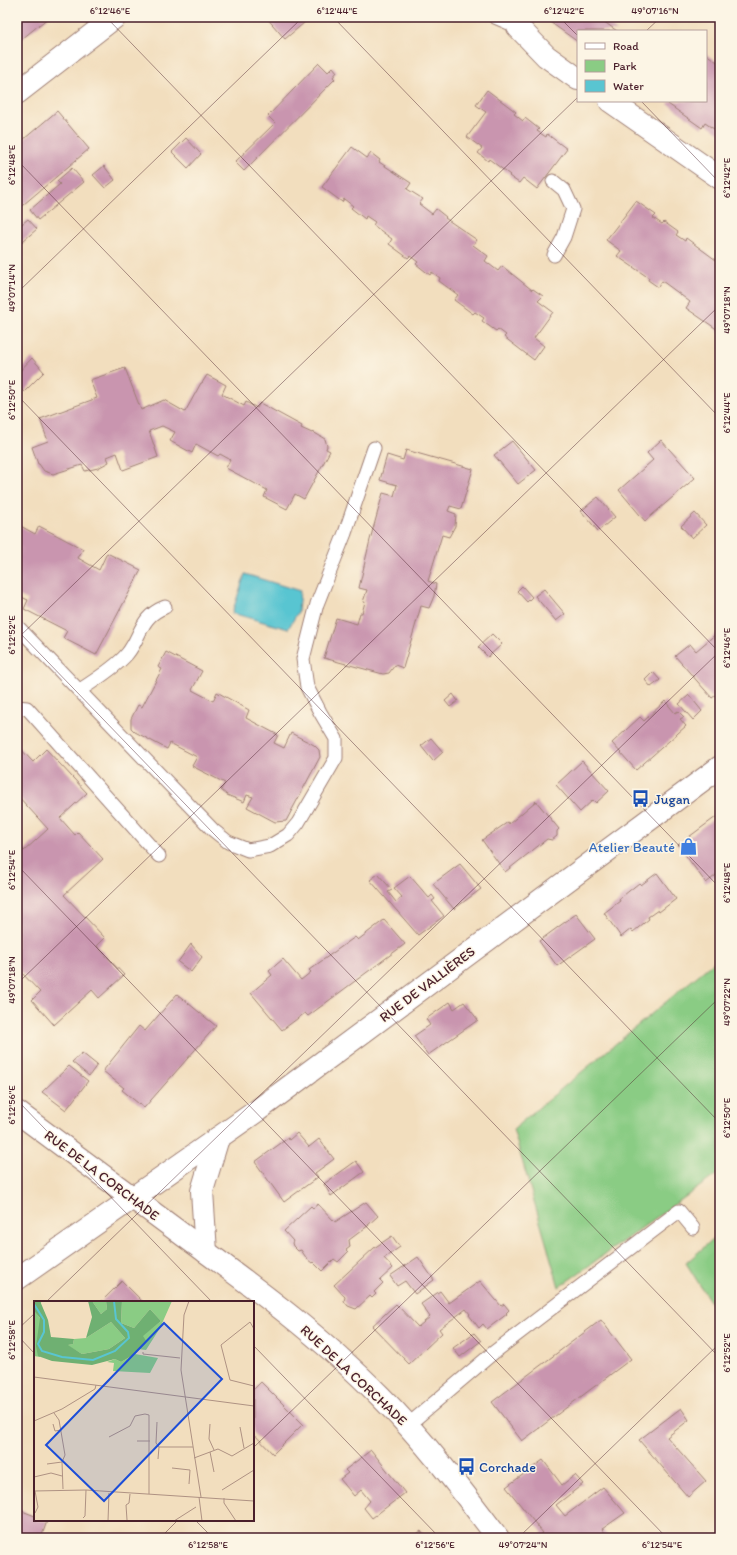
<svg xmlns="http://www.w3.org/2000/svg" width="737" height="1555" viewBox="0 0 737 1555" font-family="Itim,sans-serif">
<style>
.green{fill:#8acc84;stroke:#6a7658}
.water{fill:#59c5d1;stroke:#52727e}
.building{fill:#c995af}
.lines{fill:none;stroke-linecap:round;stroke-linejoin:round}
.service-casing{stroke:#9e7e74;stroke-width:15}
.minor-casing{stroke:#9e7e74;stroke-width:24}
.secondary-casing{stroke:#9e7e74;stroke-width:24}
.service{stroke:#fff;stroke-width:13}
.minor{stroke:#fff;stroke-width:22}
.secondary{stroke:#fff;stroke-width:22}
.ticks{fill:none;stroke:#4a1f2b;stroke-width:1;stroke-opacity:0.45}
.labels{text-anchor:middle;stroke-width:3;stroke-linejoin:round;paint-order:stroke}
.transit-label{font-size:14px;fill:#164399;stroke:#fcf5e5;text-anchor:start}
.shop-label{font-size:14px;fill:#366cbe;stroke:#fcf5e5;text-anchor:end}
.street-label{font-size:14px;fill:#4a1f2b;stroke:#fcf5e5}
.inset-river{fill:none;stroke:#59c5d1;stroke-width:2}
.inset-road{fill:none;stroke:#af9283;stroke-width:1}
.view{fill:#1d4ed8;fill-opacity:0.15;stroke:#1d4ed8;stroke-width:2}
.inset-edge{fill:none;stroke:#4a1f2b;stroke-width:2}
.neatline{fill:none;stroke:#4a1f2b;stroke-width:1.5}
.ticks-label{font-size:10px;text-anchor:middle;fill:#4a1f2b}
</style>
<rect width="100%" height="100%" fill="#fcf5e5"/>
<filter id="ink" filterUnits="userSpaceOnUse"><feTurbulence type="fractalNoise" baseFrequency=".025" numOctaves="2"/><feDisplacementMap in="SourceGraphic" scale="8" xChannelSelector="R" yChannelSelector="G"/><feConvolveMatrix kernelMatrix="1 2 1 2 8 2 1 2 1" color-interpolation-filters="sRGB"/></filter>
<filter id="wash" filterUnits="userSpaceOnUse"><feTurbulence type="fractalNoise" baseFrequency=".012" numOctaves="4" result="noise"/><feDisplacementMap in="SourceGraphic" scale="16" xChannelSelector="R" yChannelSelector="G"/><feGaussianBlur stdDeviation="0.9" result="paint"/><feColorMatrix in="noise" values="0 0 0 0 0 0 0 0 0 0 0 0 0 0 0 0 0 1.4 0 .05"/><feComposite in="paint" operator="in"/></filter>
<g filter="url(#wash)">
<rect width="100%" height="100%" fill="#f2debe"/>
<g class="green">
<polygon points="720,957 720,1172 559,1287 513,1129"/>
<polygon points="720,1233 720,1405 713,1306 686,1263"/>
</g>
<polygon class="water" points="245,574 300,591 298,612 288,629 232,613"/>
<g id="blocks">
<g class="building">
<polygon points="17,17 49,17 17,43"/>
<polygon points="266,17 311,17 285,39"/>
<polygon points="553,17 606,17 603,21 617,31 578,31 578,42 550,22"/>
<polygon points="706,54 720,64 719,66 720,67 720,133 705,123 702,128 668,104 670,101 706,101"/>
<polygon points="319,63 328,72 333,67 337,72 333,77 335,79 244,171 235,162 275,123 268,116"/>
<polygon points="487,90 516,112 514,114 523,121 525,118 539,129 537,131 546,137 547,134 567,149 537,189 523,178 519,183 509,176 510,175 489,159 488,161 478,153 482,148 467,137 486,112 476,105"/>
<polygon points="57,111 89,149 17,210 17,145"/>
<polygon points="186,138 201,154 188,168 172,152"/>
<polygon points="352,147 367,158 371,153 380,160 379,162 411,183 407,189 423,199 419,204 432,214 436,209 446,217 445,218 477,240 473,245 488,256 485,261 498,271 502,266 532,290 533,289 543,296 538,301 553,312 534,338 544,346 534,360 504,337 506,335 498,329 496,331 482,321 484,318 475,312 473,314 454,300 458,295 439,281 440,278 432,272 430,275 416,264 418,262 410,256 408,258 389,244 392,239 373,225 375,222 366,216 365,219 351,208 353,206 344,199 342,202 322,187"/>
<polygon points="104,166 115,180 105,188 93,175"/>
<polygon points="72,168 84,182 38,220 30,210 60,184 57,181"/>
<polygon points="636,201 656,215 653,218 662,224 664,222 678,232 676,235 685,241 686,238 720,263 720,333 717,331 718,330 686,308 690,302 677,292 662,281 658,287 648,280 649,278 617,256 621,251 606,240"/>
<polygon points="28,219 37,229 17,246 17,228"/>
<polygon points="32,358 44,372 24,392 17,385 17,374"/>
<polygon points="125,368 141,410 164,400 185,412 201,383 202,383 207,375 226,385 222,394 244,406 246,402 257,408 260,403 302,426 301,428 312,433 313,432 325,439 327,446 326,449 330,451 304,499 295,494 287,509 264,497 267,490 226,468 230,460 229,459 220,454 218,456 196,444 192,453 170,441 175,432 162,426 149,431 158,457 123,470 117,453 107,457 109,462 98,468 85,471 82,465 53,474 44,471 39,464 38,464 32,447 48,441 40,419 97,398 90,380"/>
<polygon points="661,440 695,478 645,521 619,490 653,460 647,453"/>
<polygon points="512,441 536,470 518,484 494,455"/>
<polygon points="406,450 473,469 461,509 450,506 448,511 456,514 455,526 449,537 442,535 428,581 436,584 434,596 429,608 421,606 403,668 395,665 389,673 383,674 324,658 336,618 357,624 360,613 362,613 365,602 363,602 367,590 359,588 370,540 383,493 394,496 397,485 380,480 387,455 403,460"/>
<polygon points="598,497 615,517 598,531 581,511"/>
<polygon points="695,513 706,525 692,538 681,526"/>
<polygon points="17,524 35,534 39,526 83,549 78,558 99,570 107,553 141,570 96,655 63,638 67,631 24,609 28,600 17,595"/>
<polygon points="522,586 532,597 527,602 517,591"/>
<polygon points="544,589 565,614 556,621 535,596"/>
<polygon points="717,633 720,637 720,692 712,698 675,656 690,644 696,651"/>
<polygon points="492,634 502,644 488,657 478,647"/>
<polygon points="166,652 202,671 192,690 213,701 217,692 249,710 246,718 278,735 274,743 284,748 291,733 314,745 319,750 320,757 286,821 275,822 247,807 253,797 247,795 244,802 227,795 221,790 225,783 192,766 197,757 170,743 167,749 135,732 131,728 131,719 138,705 142,707 162,669 158,667"/>
<polygon points="653,672 660,680 651,687 645,680"/>
<polygon points="453,694 458,701 450,707 445,701"/>
<polygon points="689,695 702,711 693,720 679,704"/>
<polygon points="665,701 675,713 678,711 684,717 680,719 686,726 636,770 612,743 640,717 644,721"/>
<polygon points="431,738 443,752 433,761 421,746"/>
<polygon points="17,745 33,762 46,749 87,793 60,818 75,835 78,832 103,859 64,895 105,938 97,946 124,975 99,998 92,990 54,1025 32,1000 40,992 20,971 17,974 17,843 24,851 48,829 17,795"/>
<polygon points="582,761 609,791 596,803 593,800 580,812 556,785"/>
<polygon points="536,801 559,829 557,831 557,836 552,840 547,839 505,872 482,840 508,822 509,824"/>
<polygon points="720,814 720,872 706,883 678,845"/>
<polygon points="460,864 481,889 454,909 433,884"/>
<polygon points="657,873 676,899 659,912 658,910 648,917 649,919 633,932 631,929 621,937 604,913 620,901 619,899 639,883 641,885"/>
<polygon points="378,874 392,890 388,892 396,902 402,897 394,888 410,876 429,898 432,895 435,899 432,901 444,916 418,935 370,880"/>
<polygon points="576,914 595,939 557,966 539,941"/>
<polygon points="384,920 405,944 308,1016 305,1013 282,1030 251,993 272,975 269,971 283,959 301,980 311,972 309,970 355,937 358,940"/>
<polygon points="191,944 202,957 191,972 178,962"/>
<polygon points="177,994 216,1026 144,1108 122,1090 124,1088 103,1071 139,1026 145,1031"/>
<polygon points="450,1002 454,1009 464,1002 478,1020 428,1055 414,1036 430,1025 426,1019"/>
<polygon points="82,1053 97,1065 89,1076 72,1062"/>
<polygon points="69,1066 88,1081 66,1110 42,1092"/>
<polygon points="297,1133 309,1147 319,1139 334,1159 315,1173 318,1177 284,1202 255,1162 288,1138 289,1140"/>
<polygon points="356,1161 364,1172 331,1196 324,1184"/>
<polygon points="366,1202 378,1216 368,1225 369,1225 349,1240 350,1247 346,1250 348,1252 338,1262 334,1259 322,1271 313,1262 312,1263 307,1259 301,1250 298,1251 293,1246 292,1243 293,1241 284,1231 311,1206 313,1208 318,1204 335,1222"/>
<polygon points="392,1236 400,1247 384,1258 393,1268 380,1280 383,1283 374,1292 376,1294 372,1298 370,1296 356,1309 348,1306 344,1301 345,1297 334,1285 374,1248"/>
<polygon points="418,1257 434,1280 415,1294 405,1281 397,1286 390,1276"/>
<polygon points="122,1281 143,1302 101,1302"/>
<polygon points="480,1281 501,1306 504,1304 509,1310 506,1313 507,1314 487,1329 483,1324 479,1328 469,1315 470,1314 466,1309 439,1329 442,1333 409,1364 372,1326 396,1304 418,1327 430,1317 421,1304 440,1291 449,1303"/>
<polygon points="601,1320 631,1359 522,1441 492,1402"/>
<polygon points="474,1333 481,1341 460,1357 453,1348"/>
<polygon points="261,1382 303,1424 273,1454 253,1433 253,1390"/>
<polygon points="681,1408 689,1420 667,1437 706,1481 688,1497 639,1440"/>
<polygon points="371,1450 405,1493 372,1518 364,1508 370,1501 361,1490 354,1496 340,1479 348,1473 345,1470"/>
<polygon points="543,1460 562,1485 575,1475 583,1484 556,1505 565,1516 603,1487 625,1513 602,1529 609,1538 541,1538 539,1536 543,1533 506,1487"/>
<polygon points="17,1509 35,1516 35,1520 47,1521 41,1538 17,1538"/>
<polygon points="421,1531 426,1538 411,1538"/>
</g>
</g>
</g>
<g filter="url(#ink)">
<use href="#blocks" fill-opacity="0" stroke="#9e7e74" stroke-width="1"/>
<g class="lines">
<defs>
<g id="service">
<polyline points="495,17 518,27"/>
<polyline points="553,181 564,190 573,209 564,237 554,255"/>
<polyline points="17,626 213,830 228,842 248,850 270,846 288,835 298,823 336,758 336,739 320,712 307,687 303,659 317,604 345,533 374,448"/>
<path d="M80,690C94,681 117,666 127,654C142,636 139,617 165,607"/>
<polyline points="17,707 27,708 159,856"/>
<polyline points="408,1425 493,1353 679,1211 693,1228"/>
</g>
<g id="minor">
<polyline points="520,17 518,27 546,56 578,79"/>
<polyline points="610,101 720,178"/>
</g>
<g id="secondary">
<polyline points="17,93 115,17"/>
<path d="M17,1112C73,1154 130,1196 187,1238C254,1287 321,1336 380,1396C424,1440 461,1489 498,1538"/>
<polyline points="206,1252 202,1191 218,1138"/>
<polyline points="17,1279 258,1110 720,767"/>
</g>
</defs>
<use href="#service" class="service-casing"/>
<use href="#minor" class="minor-casing"/>
<use href="#secondary" class="secondary-casing"/>
<use href="#service" class="service"/>
<use href="#minor" class="minor"/>
<use href="#secondary" class="secondary"/>
</g>
</g>
<path class="ticks" d="M106,17L720,653M333,17L720,418M559,17L578,36M646,31L661,17M641,101L720,183M17,160L720,888M17,293L303,17M17,395L720,1123M17,630L720,1358M17,639L578,97M17,865L667,1538M17,984L720,305M17,1100L212,1302M46,1302L720,651M17,1330L35,1313M17,1335L35,1354M253,1345L440,1538M253,1448L720,997M195,1520L213,1538M160,1538L178,1520M518,1538L720,1343"/>
<defs>
<symbol id="bus-bare" viewBox="-9 -9 18 18"><path d="M-5-6H5V4H4V6H2V4H-2V6H-4V4H-5ZM-3.5-4V0h7V-4ZM-3.5 1.2v1.5H-2V1.2ZM2 1.2v1.5H3.5V1.2Z" fill="#1a4fb4" stroke="#fcf5e5" stroke-width="2.5" paint-order="stroke"/></symbol>
<symbol id="shop-bare" viewBox="-9 -9 18 18"><path d="M-5-2.5h2.3a2.7 3.5 0 0 1 5.4 0H5L5.5 6h-11ZM-1.5-2.5h3a1.5 2.3 0 0 0-3 0Z" fill="#3f7fe0" stroke="#fcf5e5" stroke-width="2.5" paint-order="stroke"/></symbol>
</defs>
<g fill-rule="evenodd">
<use href="#bus-bare" x="628" y="786" width="25" height="25"/>
<use href="#shop-bare" x="676" y="834" width="25" height="25"/>
<use href="#bus-bare" x="454" y="1454" width="25" height="25"/>
</g>
<g class="labels">
<g class="transit-label">
<text x="654" y="804">Jugan</text>
<text x="479" y="1472">Corchade</text>
</g>
<g class="shop-label">
<text x="675" y="852">Atelier Beauté</text>
</g>
<g class="street-label">
<text transform="translate(427 984) rotate(-37)" y="5">RUE DE VALLIÈRES</text>
<text transform="translate(102 1175) rotate(37)" y="5">RUE DE LA CORCHADE</text>
<text transform="translate(354 1375) rotate(43)" y="5">RUE DE LA CORCHADE</text>
</g>
</g>
<g transform="translate(34 1301)">
<rect width="220" height="220" fill="#f2debe"/>
<path d="M0,0H8L1,11L6,17V56L0,55ZM58,0H72L73,8L67,13ZM88,0H138L126,27L112,49L103,48L113,41L108,35L127,20L116,8L100,27L87,22ZM77,21L91,37L75,48L48,53L33,44L39,43L40,38L52,37ZM101,53L124,57L116,72L79,70L80,62L73,61L81,58L87,61Z" fill="#8acc84"/>
<path d="M0,0H6L14,19L17,36L40,38L39,43L34,44L48,53L75,48L91,37L77,21L52,37L58,16L54,0H58L67,13L73,8L72,0H88L87,22L100,27L116,8L127,20L109,35L113,41L101,53L87,61L81,58L58,64L18,60L4,55L2,45L6,17L0,10Z" fill="#6fb072"/>
<path class="inset-river" d="M0,3L10,19V31L4,43L8,50L28,56L59,59L81,50L95,37L94,31L82,18L80,0"/>
<path class="inset-road" d="M155,0L150,14L147,69L167,196M220,28L216,21L187,44L196,79L220,85M109,51V53L146,57M0,76L220,105M20,112L25,119L31,154L28,161L29,188M0,120L28,108L61,88L62,84M123,121L122,142L125,146H159M19,123L21,130L27,129M176,123L175,138L180,149M206,126L210,147M75,136L96,125L101,115L111,113L115,114V193M103,140H116M176,151L180,171M160,157L184,148L198,155L220,142M124,158L125,146M13,163L28,161M138,167L156,169L155,183M0,176L17,172L28,175M188,189L220,169M0,190L52,189L220,200M1,190L4,206L1,212M165,196L168,220M190,197V202L202,220M49,217L51,215L52,189M93,219L92,204L95,202L96,193M74,220L75,192M140,220L162,206"/>
<path class="view" d="M130,22L188,78L70,200L12,144Z"/>
<rect width="220" height="220" class="inset-edge"/>
</g>
<rect width="737" height="1555" fill="none" stroke="#fcf5e5" stroke-width="44"/>
<rect x="577" y="30" width="130" height="72" fill="#fcf5e5" stroke="#b59f9b"/>
<rect x="585" y="43" width="20" height="6" fill="#ffffff" stroke="#b59f9b"/>
<text x="613" y="50" font-size="12" fill="#4a1f2b">Road</text>
<rect x="585" y="60" width="20" height="12" fill="#8acc84" stroke="#b59f9b"/>
<text x="613" y="70" font-size="12" fill="#4a1f2b">Park</text>
<rect x="585" y="80" width="20" height="12" fill="#59c5d1" stroke="#b59f9b"/>
<text x="613" y="90" font-size="12" fill="#4a1f2b">Water</text>
<rect x="22" y="22" width="693" height="1511" class="neatline"/>
<g class="ticks-label">
<text x="110" y="14">6°12'46"E</text>
<text x="337" y="14">6°12'44"E</text>
<text x="564" y="14">6°12'42"E</text>
<text x="655" y="14">49°07'16"N</text>
<text transform="translate(11 165) rotate(-90)" y="4">6°12'48"E</text>
<text transform="translate(726 178) rotate(-90)" y="4">6°12'42"E</text>
<text transform="translate(11 288) rotate(-90)" y="4">49°07'14"N</text>
<text transform="translate(726 310) rotate(-90)" y="4">49°07'18"N</text>
<text transform="translate(11 400) rotate(-90)" y="4">6°12'50"E</text>
<text transform="translate(726 413) rotate(-90)" y="4">6°12'44"E</text>
<text transform="translate(11 635) rotate(-90)" y="4">6°12'52"E</text>
<text transform="translate(726 648) rotate(-90)" y="4">6°12'46"E</text>
<text transform="translate(11 870) rotate(-90)" y="4">6°12'54"E</text>
<text transform="translate(726 883) rotate(-90)" y="4">6°12'48"E</text>
<text transform="translate(11 980) rotate(-90)" y="4">49°07'18"N</text>
<text transform="translate(726 1002) rotate(-90)" y="4">49°07'22"N</text>
<text transform="translate(11 1105) rotate(-90)" y="4">6°12'56"E</text>
<text transform="translate(726 1118) rotate(-90)" y="4">6°12'50"E</text>
<text transform="translate(11 1340) rotate(-90)" y="4">6°12'58"E</text>
<text transform="translate(726 1353) rotate(-90)" y="4">6°12'52"E</text>
<text x="208" y="1548">6°12'58"E</text>
<text x="435" y="1548">6°12'56"E</text>
<text x="523" y="1548">49°07'24"N</text>
<text x="662" y="1548">6°12'54"E</text>
</g>
</svg>
